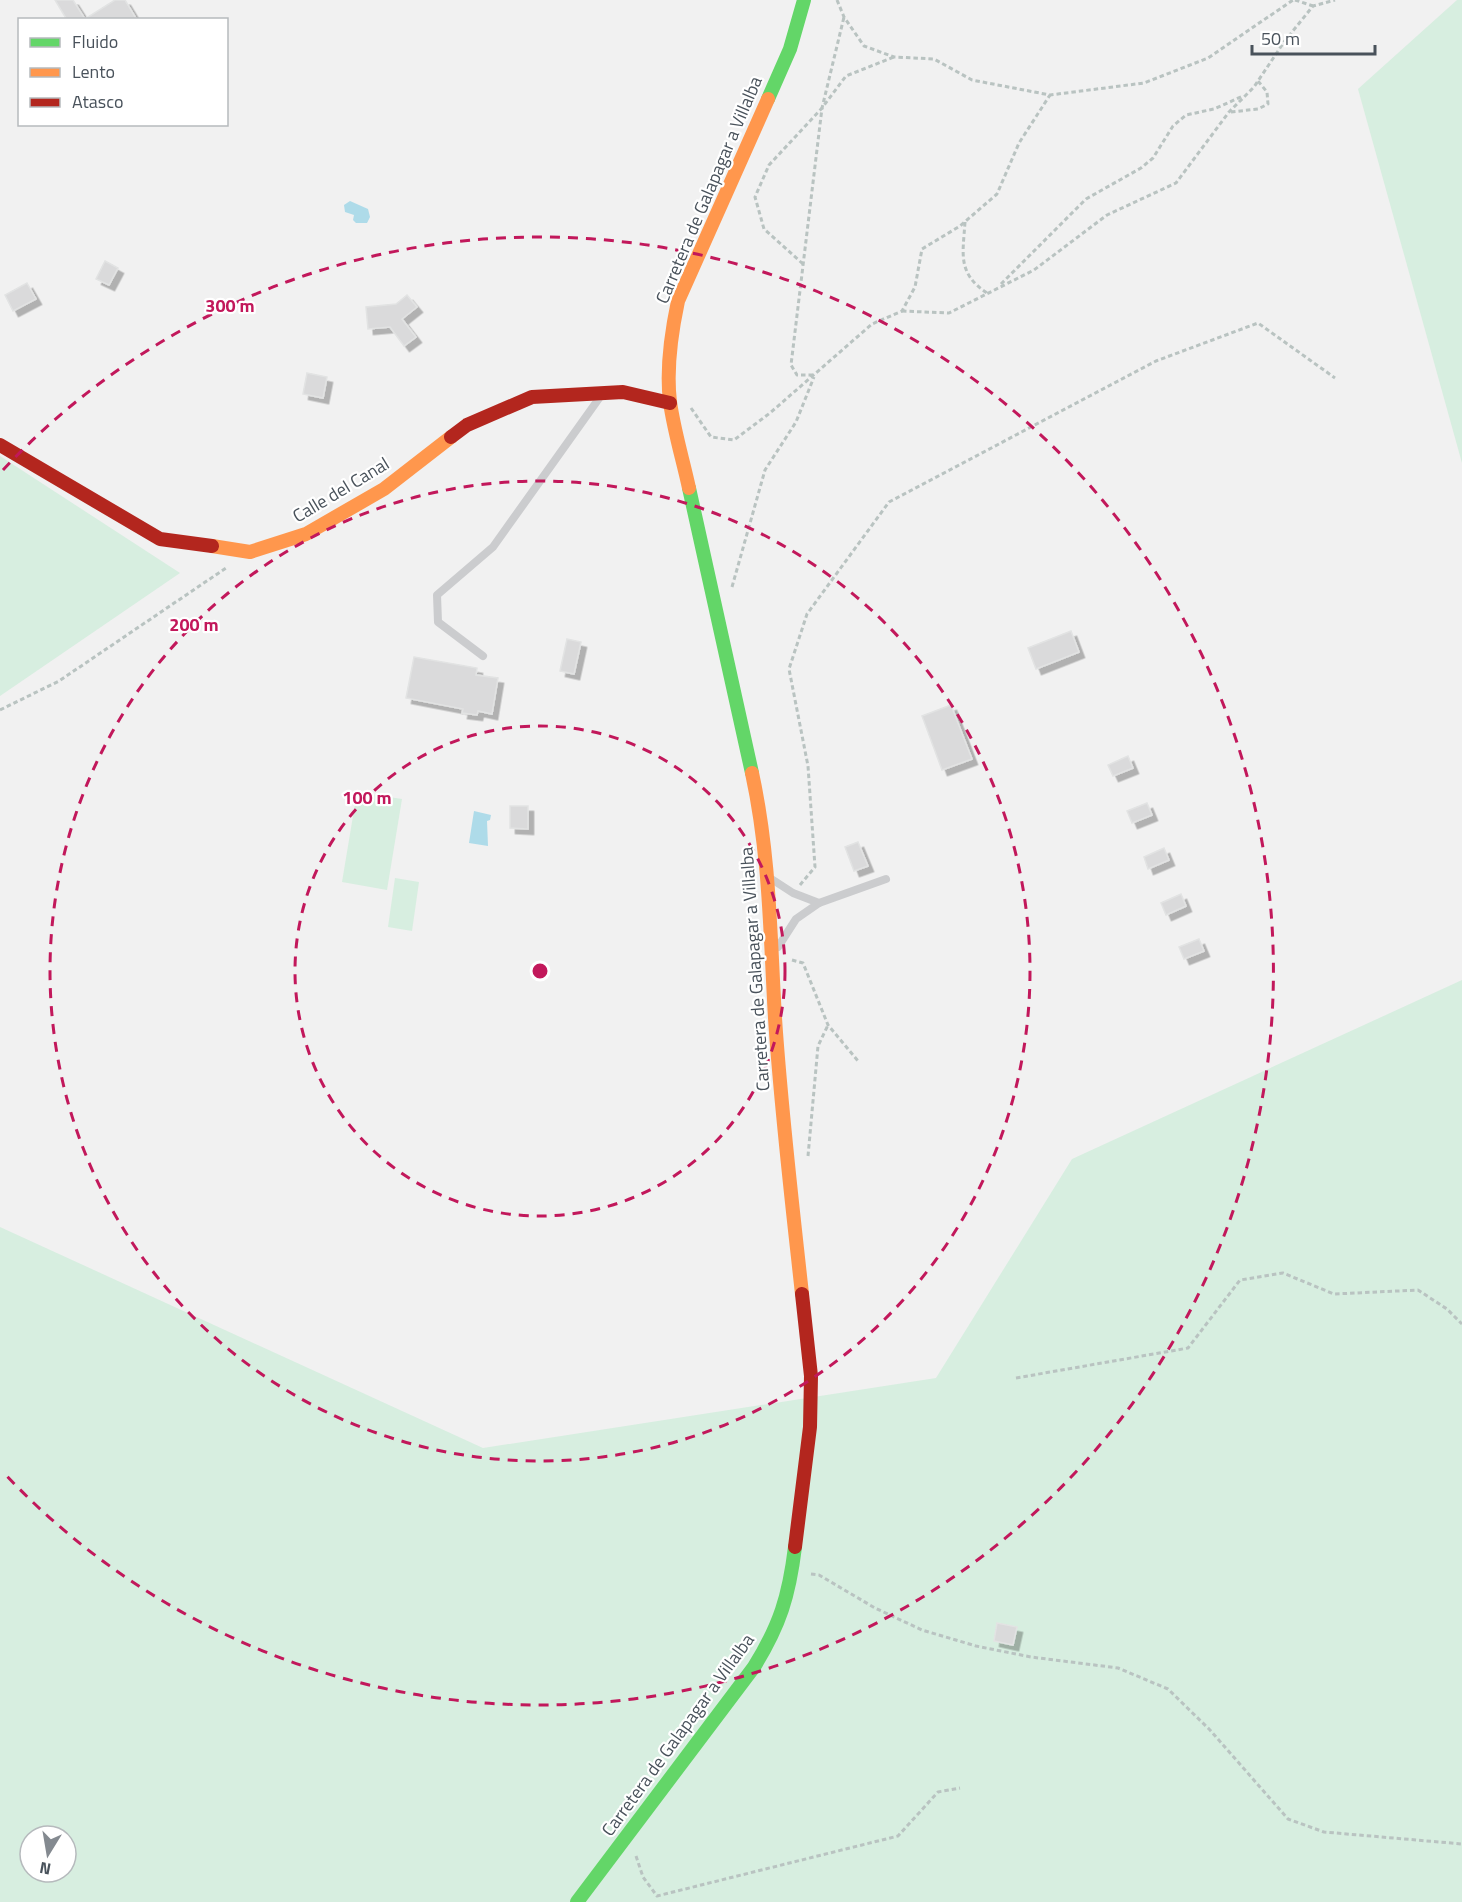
<svg xmlns="http://www.w3.org/2000/svg" width="1462" height="1902" viewBox="0 0 1462 1902" font-family="'Titillium Web',sans-serif">
<style>
.green{fill:#d7eee0;fill-rule:evenodd}
.water{fill:#aedbe9}
.building{fill:#dadadb;stroke:#e2e3e3;stroke-width:1.5;filter:url(#shadow)}
.lines{fill:none;stroke-linecap:round;stroke-linejoin:round}
.path{stroke:#b9c3c1;stroke-width:3;stroke-dasharray:4.5 3;stroke-linecap:butt}
.lane{stroke:#cbccce;stroke-width:8}
.fast{stroke:#63d668;stroke-width:14}
.slow{stroke:#ff974d;stroke-width:14}
.jam{stroke:#b3261e;stroke-width:14}
.ring{fill:none;stroke:#c2185b;stroke-width:3;stroke-dasharray:10 8}
.labels{text-anchor:middle;stroke-width:4.5;stroke-linejoin:round;paint-order:stroke}
.street-label{font-size:18px;fill:#49525b;stroke:#fff}
.centre{fill:#c2185b;stroke:#fff;stroke-width:3}
.ring-label{font-size:18px;text-anchor:middle;font-weight:bold;fill:#c2185b;stroke:#fff;stroke-width:4.5;stroke-linejoin:round;paint-order:stroke}
</style>
<defs>
<filter id="shadow"><feDropShadow dx="5.5" dy="5.5" stdDeviation="0" flood-color="#0004"/></filter>
</defs>
<rect width="100%" height="100%" fill="#f1f1f1"/>
<g class="green">
<polygon points="1457,0 1462,0 1462,463 1358,89"/>
<polygon points="0,456 180,573 0,696"/>
<polygon points="357,792 402,799 387,890 342,882"/>
<polygon points="395,878 419,882 412,931 388,927"/>
<path d="M1462,980V1902H0V1227L483,1448L936,1378L1072,1159ZM30,1836H66V1872H30Z"/>
</g>
<g class="water">
<polygon points="350,201 368,209 370,217 367,223 356,223 353,220 354,215 345,212 344,205"/>
<polygon points="474,811 491,815 490,820 487,821 488,846 469,843"/>
</g>
<g class="building">
<polygon points="55,0 73,0 85,19 115,0 125,0 137,20 67,20"/>
<polygon points="105,261 118,268 109,285 96,279"/>
<polygon points="27,283 36,299 13,311 5,295"/>
<polygon points="407,295 417,307 402,319 416,337 404,346 390,327 368,329 366,307 396,304"/>
<polygon points="307,373 327,377 323,398 303,394"/>
<polygon points="1071,631 1079,652 1036,669 1028,648"/>
<polygon points="567,639 581,642 574,674 560,671"/>
<polygon points="414,657 477,668 476,675 498,678 492,714 478,711 477,715 462,713 463,709 406,698"/>
<polygon points="951,705 972,759 942,770 922,716"/>
<polygon points="1128,756 1133,768 1113,776 1108,765"/>
<polygon points="1147,803 1152,815 1132,823 1127,811"/>
<polygon points="510,806 528,806 528,829 510,828"/>
<polygon points="858,842 868,866 854,871 845,847"/>
<polygon points="1164,848 1169,860 1148,869 1144,857"/>
<polygon points="1181,894 1186,906 1166,915 1161,903"/>
<polygon points="1199,939 1204,951 1184,959 1179,947"/>
<polygon points="997,1623 1017,1627 1013,1645 994,1641"/>
</g>
<g class="lines">
<g class="path">
<polyline points="837,0 844,17 864,46 894,57 934,59 972,80 1050,95 1144,83 1208,58 1293,0"/>
<polyline points="1295,0 1313,6"/>
<polyline points="1231,112 1258,109 1268,104 1267,92 1258,81"/>
<path d="M965,222C963,254 957,273 987,293"/>
<polyline points="803,264 764,229 755,197 769,165 822,108 846,76 894,57"/>
<polyline points="1001,284 1086,199 1141,168 1153,158 1173,126 1186,115 1214,109 1243,96"/>
<polyline points="902,311 949,313 1034,270 1107,215 1176,183 1229,112 1254,87 1284,42 1313,6 1335,0"/>
<polyline points="813,375 797,375 791,365 822,108 844,17"/>
<polyline points="691,408 711,437 734,440 770,413 872,324 902,311 915,287 922,249 960,226 997,194 1019,143 1050,95"/>
<polyline points="732,587 765,470 796,422 814,377"/>
<polyline points="0,710 59,681 226,568"/>
<polyline points="800,885 815,867 808,766 789,669 807,614 889,502 1156,361 1258,323 1335,378"/>
<polyline points="792,960 803,963 828,1025 858,1061"/>
<polyline points="808,1156 818,1046 828,1025"/>
<polyline points="1016,1378 1188,1348 1240,1280 1283,1273 1334,1294 1418,1290 1447,1309 1462,1324"/>
<polyline points="811,1574 819,1575 875,1608 922,1630 976,1646 1031,1657 1118,1668 1168,1689 1210,1730 1288,1819 1324,1832 1462,1844"/>
<polyline points="636,1856 643,1877 657,1896 898,1836 938,1792 960,1788"/>
</g>
<g class="lane">
<polyline points="483,656 438,622 437,595 493,547 600,397"/>
<polyline points="773,880 793,893 819,903 796,919 778,947"/>
<polyline points="819,903 886,879"/>
</g>
<g class="fast">
<polyline points="768,99 790,49 804,0"/>
<polyline points="689,488 752,773"/>
<path d="M577,1902L754,1667C780,1625 789,1596 795,1547"/>
</g>
<g class="slow">
<path d="M689,488C683,460 674,431 670,402C666,369 671,334 678,301L768,99"/>
<polyline points="212,546 250,552 306,534 384,489 451,437"/>
<path d="M752,773C770,856 770,934 775,1018C781,1110 792,1202 802,1294"/>
</g>
<g class="jam">
<polyline points="451,437 467,425 532,397 623,392 670,403"/>
<polyline points="0,445 160,539 212,546"/>
<polyline points="795,1547 810,1427 811,1376 802,1294"/>
</g>
</g>
<g class="ring">
<circle cx="540" cy="971" r="245"/>
<circle cx="540" cy="971" r="490"/>
<path d="M3 470A734 734 0 1 1 3 1472"/>
</g>
<g class="labels">
<g class="street-label">
<text transform="translate(709 190) rotate(-67)" y="6">Carretera de Galapagar a Villalba</text>
<text transform="translate(341 490) rotate(-31)" y="6">Calle del Canal</text>
<text transform="translate(755 969) rotate(-94)" y="6">Carretera de Galapagar a Villalba</text>
<text transform="translate(678 1735) rotate(-54)" y="6">Carretera de Galapagar a Villalba</text>
</g>
</g>
<circle cx="540" cy="971" r="9" class="centre"/>
<g class="ring-label">
<text x="230" y="312">300 m</text>
<text x="194" y="631">200 m</text>
<text x="367" y="804">100 m</text>
</g>
<rect x="18" y="18" width="210" height="108" fill="#ffffff" stroke="#b6babd" stroke-width="1.5"/>
<rect x="30" y="38" width="30" height="9" fill="#63d668" stroke="#b6babd" stroke-width="1.5"/>
<text x="72" y="48" font-size="18" fill="#49525b">Fluido</text>
<rect x="30" y="68" width="30" height="9" fill="#ff974d" stroke="#b6babd" stroke-width="1.5"/>
<text x="72" y="78" font-size="18" fill="#49525b">Lento</text>
<rect x="30" y="98" width="30" height="9" fill="#b3261e" stroke="#b6babd" stroke-width="1.5"/>
<text x="72" y="108" font-size="18" fill="#49525b">Atasco</text>
<g transform="translate(48 1854) rotate(191)"><circle r="28" fill="#ffffff" stroke="#b6babd" stroke-width="1.5"/>
<path d="M0-4.5L10 22L0 15L-10 22Z" fill="#848a90"/>
<text y="-9" font-size="16" font-weight="bold" text-anchor="middle" fill="#49525b">N</text>
</g>
<path d="M1252 45v9h123v-9" fill="none" stroke="#49525b" stroke-width="3"/>
<text x="1261" y="45" font-size="18" fill="#49525b" stroke="#ffffff" stroke-width="4.5" paint-order="stroke">50 m</text>
</svg>
